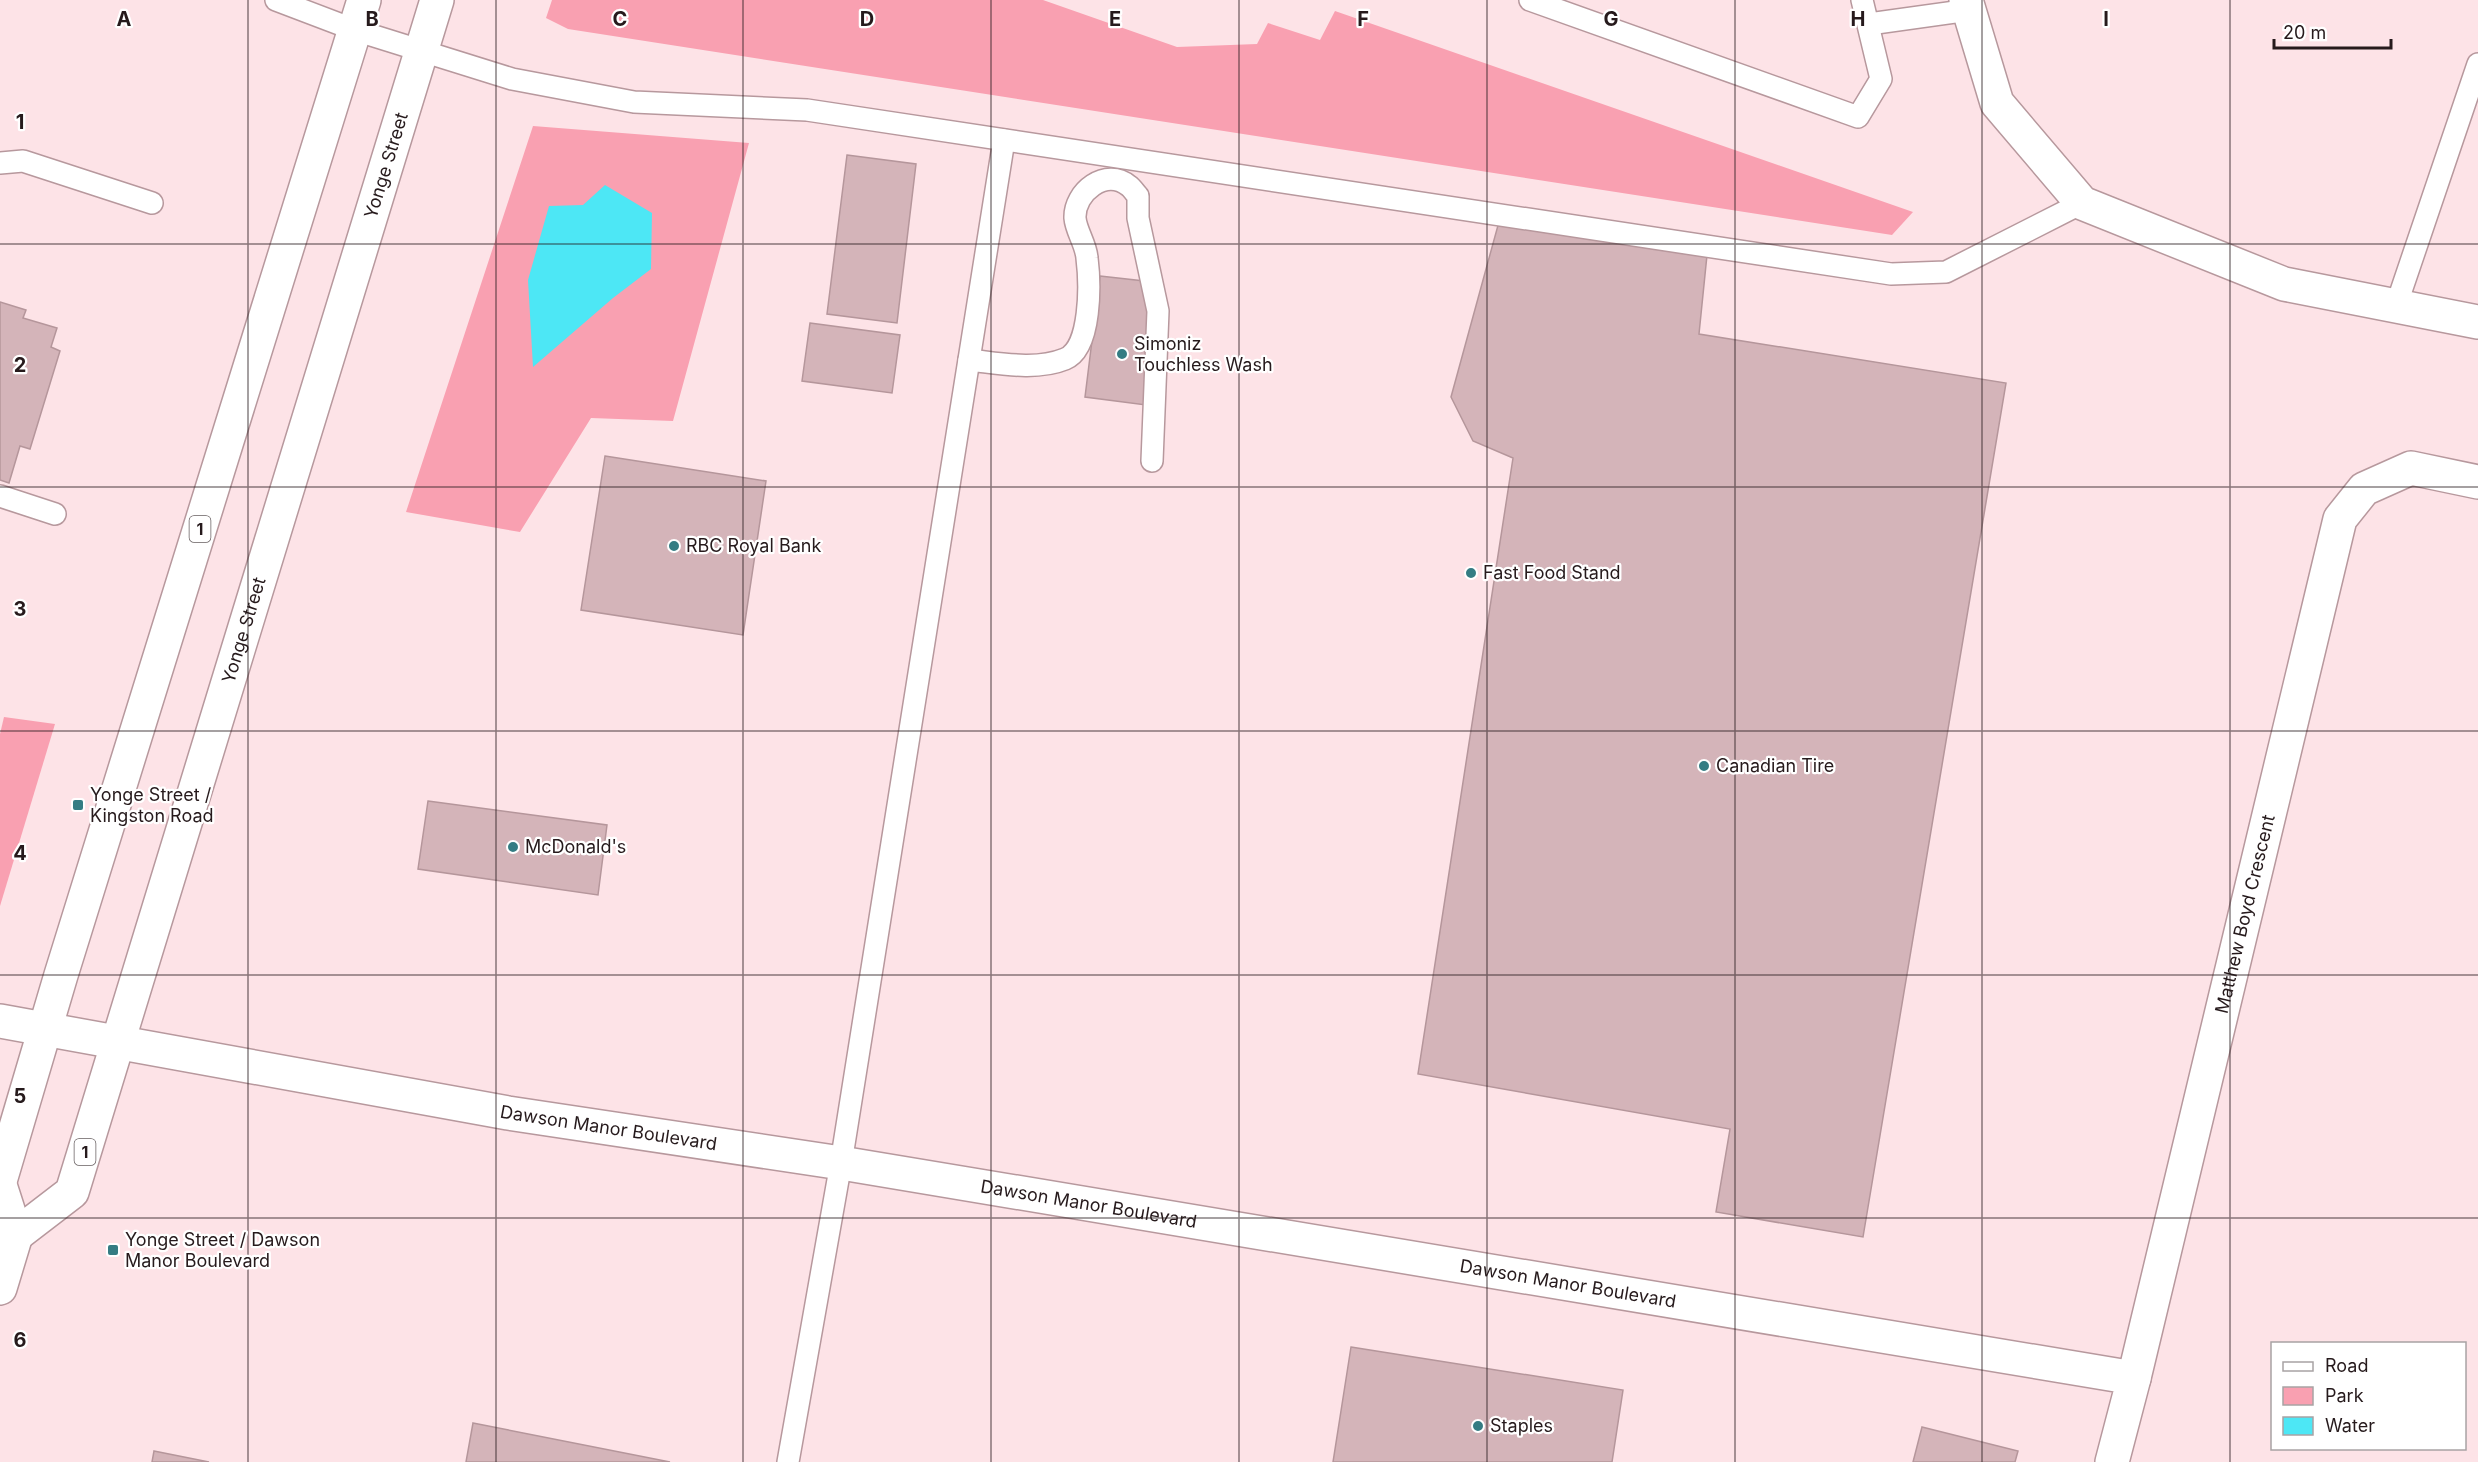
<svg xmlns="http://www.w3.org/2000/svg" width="2478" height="1462" viewBox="0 0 2478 1462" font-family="Inter,sans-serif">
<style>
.green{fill:#f9a0b1}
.water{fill:#4de7f5}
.building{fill:#d4b4b9;stroke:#b5969b;stroke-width:1.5}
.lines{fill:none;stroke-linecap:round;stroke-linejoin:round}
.lane-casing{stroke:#b7989d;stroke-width:24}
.street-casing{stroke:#b7989d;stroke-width:36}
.secondary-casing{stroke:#b7989d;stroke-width:36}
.primary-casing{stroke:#b7989d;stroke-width:36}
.lane{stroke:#fff;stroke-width:21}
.street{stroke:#fff;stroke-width:33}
.secondary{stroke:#fff;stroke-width:33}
.primary{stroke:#fff;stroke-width:33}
.grid{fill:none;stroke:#261a1c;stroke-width:1.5;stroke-opacity:0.55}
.poi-dot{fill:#347c83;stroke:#fff;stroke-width:2}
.labels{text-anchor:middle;stroke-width:4.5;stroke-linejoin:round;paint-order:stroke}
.shield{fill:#fff;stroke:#675f60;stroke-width:1.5}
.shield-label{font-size:16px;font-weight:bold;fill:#261a1c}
.street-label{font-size:18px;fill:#261a1c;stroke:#fff}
.poi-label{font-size:18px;fill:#261a1c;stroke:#fff;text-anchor:start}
.grid-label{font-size:20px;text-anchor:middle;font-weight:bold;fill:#261a1c;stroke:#fff;stroke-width:4.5;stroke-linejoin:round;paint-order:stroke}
</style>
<rect width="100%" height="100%" fill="#fde3e7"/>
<g class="green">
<polygon points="552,0 1043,0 1177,47 1257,44 1268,23 1320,40 1335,11 1913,212 1892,235 568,29 546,18"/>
<polygon points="533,126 749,143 673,421 591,418 520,532 406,512"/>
<polygon points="4,717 55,724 0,906 0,734"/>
</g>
<polygon class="water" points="605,185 652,213 651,269 613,298 533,367 528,280 549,206 583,205"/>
<g class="building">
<polygon points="847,155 916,164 897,323 827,314"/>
<polygon points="1500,218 1707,255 1699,334 2006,383 1863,1237 1716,1212 1730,1129 1418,1074 1513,458 1473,441 1451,397"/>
<polygon points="1100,276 1162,283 1146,405 1085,397"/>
<polygon points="0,302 26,310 23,318 57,328 51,347 60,351 30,449 20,446 9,483 0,480"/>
<polygon points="810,323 900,335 892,393 802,381"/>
<polygon points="605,456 766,481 743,635 581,610"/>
<polygon points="428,801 607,825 598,895 418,869"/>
<polygon points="1351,1347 1623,1390 1612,1462 1333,1462"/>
<polygon points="473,1423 670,1462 466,1462"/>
<polygon points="1922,1427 2018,1451 2015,1462 1913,1462"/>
<polygon points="154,1451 209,1462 152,1462"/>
</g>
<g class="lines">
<defs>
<g id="lane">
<polyline points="276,0 355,30 512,79 634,102 807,110 1891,274 1946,272 2082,203"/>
<polyline points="1530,0 1858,117 1881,79 1862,0"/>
<polyline points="1869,24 1969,10"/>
<polyline points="0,163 23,161 152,203"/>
<polyline points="2396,306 2478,64"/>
<path d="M969,360C998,363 1036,371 1065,359C1092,348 1090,282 1087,258C1086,244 1076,231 1075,218C1074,192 1106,167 1129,186C1132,188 1135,193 1138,196V218L1158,311L1152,461"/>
<polyline points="0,496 55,514"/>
<polyline points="788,1462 841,1163 1004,140"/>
</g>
<g id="street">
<path id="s1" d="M2134,1378L2340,519L2364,489L2411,468L2478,482"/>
</g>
<g id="secondary">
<polyline points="1966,0 1997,103 2082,203 2284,284 2478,322"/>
<path id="s2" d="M0,1021L508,1113L841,1163L2134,1378L2112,1462"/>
</g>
<g id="primary">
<polyline points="0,1181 61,975 364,0"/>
<polyline points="0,1185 16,1235 0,1288"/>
<path id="s3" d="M16,1235L72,1192L437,0"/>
</g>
</defs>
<use href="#lane" class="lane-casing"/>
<use href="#street" class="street-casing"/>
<use href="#secondary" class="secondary-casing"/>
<use href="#primary" class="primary-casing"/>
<use href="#lane" class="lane"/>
<use href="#street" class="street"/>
<use href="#secondary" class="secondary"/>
<use href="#primary" class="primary"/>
</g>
<path class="grid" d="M248,0V1462M496,0V1462M743,0V1462M991,0V1462M1239,0V1462M1487,0V1462M1735,0V1462M1982,0V1462M2230,0V1462M0,244H2478M0,487H2478M0,731H2478M0,975H2478M0,1218H2478"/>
<g class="poi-dot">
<circle cx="1122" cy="354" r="6"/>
<circle cx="674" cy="546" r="6"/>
<circle cx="1471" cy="573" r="6"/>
<circle cx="1704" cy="766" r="6"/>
<rect x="72" y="799" width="12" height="12" rx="3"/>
<circle cx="513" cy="847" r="6"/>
<rect x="107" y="1244" width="12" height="12" rx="3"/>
<circle cx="1478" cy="1426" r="6"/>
</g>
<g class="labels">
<g class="shield">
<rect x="189.5" y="516" width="21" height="26" rx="4.5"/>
<rect x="74.5" y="1139" width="21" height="26" rx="4.5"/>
</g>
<g class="shield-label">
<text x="200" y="535">1</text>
<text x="85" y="1158">1</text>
</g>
<g class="street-label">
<text dy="6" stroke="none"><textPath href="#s3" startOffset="1144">Yonge Street</textPath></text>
<text dy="6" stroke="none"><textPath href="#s3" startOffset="658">Yonge Street</textPath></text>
<text dy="6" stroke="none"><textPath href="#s1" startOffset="477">Matthew Boyd Crescent</textPath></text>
<text dy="6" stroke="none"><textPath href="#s2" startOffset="618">Dawson Manor Boulevard</textPath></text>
<text dy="6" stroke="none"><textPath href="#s2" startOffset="1104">Dawson Manor Boulevard</textPath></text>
<text dy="6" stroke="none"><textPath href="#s2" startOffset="1590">Dawson Manor Boulevard</textPath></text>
</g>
<g class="poi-label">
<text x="1134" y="350">Simoniz<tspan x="1134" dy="21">Touchless Wash</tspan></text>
<text x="686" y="552">RBC Royal Bank</text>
<text x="1483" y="579">Fast Food Stand</text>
<text x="1716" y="772">Canadian Tire</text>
<text x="90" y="801">Yonge Street /<tspan x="90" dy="21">Kingston Road</tspan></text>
<text x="525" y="853">McDonald's</text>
<text x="125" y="1246">Yonge Street / Dawson<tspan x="125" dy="21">Manor Boulevard</tspan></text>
<text x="1490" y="1432">Staples</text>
</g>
</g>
<g class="grid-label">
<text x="124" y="26">A</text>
<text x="372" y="26">B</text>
<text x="620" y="26">C</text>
<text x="867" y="26">D</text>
<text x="1115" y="26">E</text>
<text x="1363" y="26">F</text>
<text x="1611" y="26">G</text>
<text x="1858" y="26">H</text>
<text x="2106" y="26">I</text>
<text x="20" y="129">1</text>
<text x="20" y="372">2</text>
<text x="20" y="616">3</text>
<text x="20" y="860">4</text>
<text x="20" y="1103">5</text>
<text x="20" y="1347">6</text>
</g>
<rect x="2271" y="1342" width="195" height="108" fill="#ffffff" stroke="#a8a3a4" stroke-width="1.5"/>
<rect x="2283" y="1362" width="30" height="9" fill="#ffffff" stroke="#a8a3a4" stroke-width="1.5"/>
<text x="2325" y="1372" font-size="18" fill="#261a1c">Road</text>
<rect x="2283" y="1387" width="30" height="18" fill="#f9a0b1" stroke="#a8a3a4" stroke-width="1.5"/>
<text x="2325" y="1402" font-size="18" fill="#261a1c">Park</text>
<rect x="2283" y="1417" width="30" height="18" fill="#4de7f5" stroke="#a8a3a4" stroke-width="1.5"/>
<text x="2325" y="1432" font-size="18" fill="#261a1c">Water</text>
<path d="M2274 39v9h117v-9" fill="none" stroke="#261a1c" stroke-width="3"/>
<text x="2283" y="39" font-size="18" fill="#261a1c" stroke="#ffffff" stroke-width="4.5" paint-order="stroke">20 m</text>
</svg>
